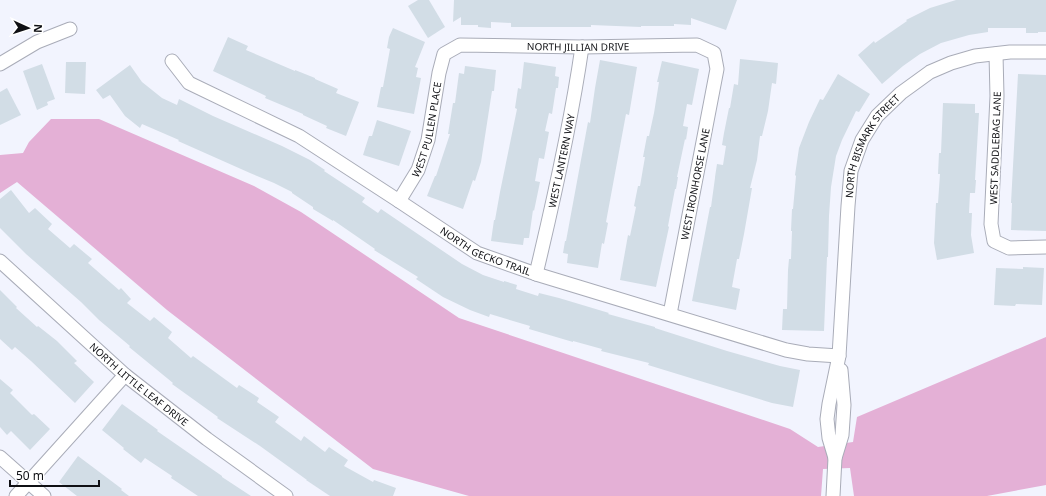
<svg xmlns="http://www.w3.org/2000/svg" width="1046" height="496" viewBox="0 0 1046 496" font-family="'Noto Sans',sans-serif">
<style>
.green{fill:#e4b0d6}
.building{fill:#d2dde6}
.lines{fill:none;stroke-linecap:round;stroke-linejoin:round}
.street-casing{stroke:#a9acb8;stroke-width:15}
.street{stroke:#fff;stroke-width:13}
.labels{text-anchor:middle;stroke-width:4;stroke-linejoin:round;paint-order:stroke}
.street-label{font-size:10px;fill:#0f1014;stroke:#fff}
</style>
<rect width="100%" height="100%" fill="#f2f4fe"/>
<polygon class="green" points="51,119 99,119 254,186 301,212 459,318 790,429 818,447 853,442 857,417 1046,337 1046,485 987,496 854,496 850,468 823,469 821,496 469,496 373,469 167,310 17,182 0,193 0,155 23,153 29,142"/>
<g class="building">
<polygon points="418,0 429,0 445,27 428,38 408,6"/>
<polygon points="454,0 737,0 726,30 691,18 691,25 674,24 674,26 641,26 641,27 591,25 591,27 511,27 511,23 491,22 491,28 478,27 478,25 461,25 461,17 453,22"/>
<polygon points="956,0 1046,0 1046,32 1038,32 1038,33 1026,33 1026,28 988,28 988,32 969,35 941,43 920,54 903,66 882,84 858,55 874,41 875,43 907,21 906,20 930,8"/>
<polygon points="393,28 425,42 415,67 418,68 416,77 421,78 414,114 377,107 381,87 383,87 390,49 387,48 389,37"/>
<polygon points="228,37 248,46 246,50 295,71 295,70 315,78 315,79 338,89 336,93 359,102 346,136 326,128 327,126 303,115 303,114 265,98 266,96 213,71"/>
<polygon points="740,59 778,63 776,84 772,83 768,111 762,136 760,136 757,160 750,188 752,188 744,234 739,259 737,259 732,287 740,289 736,310 692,301 710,207 711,207 715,178 715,177 717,164 723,165 726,146 722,145 724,133 729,108 730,108 734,84 738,85"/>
<polygon points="600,60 637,67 629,115 626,114 606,222 608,223 604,244 602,243 598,268 567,263 568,254 563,253 565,241 566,241 588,122 590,123 595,88"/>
<polygon points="662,61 699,69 692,105 687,104 683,126 688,127 686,140 685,139 677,177 678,177 676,189 675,189 668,226 669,227 656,287 620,280 628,235 630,236 636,207 634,206 638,186 640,186 645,157 643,157 647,136 649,136 654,113 659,82 657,82"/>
<polygon points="66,62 86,62 85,94 65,93"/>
<polygon points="524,62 556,67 555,76 559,77 558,88 556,88 552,114 549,113 545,131 549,132 544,159 539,158 535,181 540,182 534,211 533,210 529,238 524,238 523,245 491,241 494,220 495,220 500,192 517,109 515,108 518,88 521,89"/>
<polygon points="42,64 55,99 47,102 48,105 37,110 23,71"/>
<polygon points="130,65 142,82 162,98 177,105 179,99 213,116 282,146 310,160 325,170 324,171 365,198 362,202 378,213 381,209 462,264 483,275 504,282 504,281 517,285 516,289 538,296 539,293 559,298 609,313 608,314 655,327 655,328 727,351 780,366 800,370 793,407 772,403 648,365 649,363 601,351 602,349 573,341 573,342 529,329 530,326 490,314 489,317 470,310 443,297 416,279 418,277 374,250 375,249 333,220 333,221 313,209 313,207 292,193 292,192 274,183 250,173 178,141 179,140 142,124 140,128 125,116 110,95 103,99 96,90"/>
<polygon points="465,66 496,70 494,91 492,91 481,162 475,181 473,180 463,209 427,196 435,176 436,176 450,134 448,134 453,103 455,103 459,73 464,74"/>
<polygon points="838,74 870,94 859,112 856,111 842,140 836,156 831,187 829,216 828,257 827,257 824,331 782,330 783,309 787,309 788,270 789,259 791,259 792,231 791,231 792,209 793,209 796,176 795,175 799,148 809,122 820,99 823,100"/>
<polygon points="1018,74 1046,75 1046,231 1011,230 1012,203 1011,203"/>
<polygon points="7,88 21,115 0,125 0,92"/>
<polygon points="943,103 975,104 975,113 979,113 975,180 976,180 975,193 970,193 969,213 972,213 971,235 974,253 937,260 934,243 936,203 938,203 940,174 938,174 939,153 941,153"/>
<polygon points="377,120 411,131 399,166 363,155 369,136 372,136"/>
<polygon points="11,190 29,213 35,208 52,224 48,229 70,248 74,244 92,259 88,263 119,290 121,288 131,299 127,303 150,321 154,317 172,332 168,338 191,358 193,356 237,388 239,385 259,398 257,402 279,417 275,422 301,441 304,436 325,452 329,447 348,460 344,466 373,482 374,480 396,488 393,496 330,496 306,480 307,480 260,446 217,418 218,417 172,384 173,383 129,347 130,346 99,320 81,302 26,254 0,228 0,199"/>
<polygon points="1023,267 1044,268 1042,305 1016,304 1015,306 994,305 996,268 1023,269"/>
<polygon points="0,290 17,307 16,308 37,327 38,326 57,341 77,361 74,363 94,382 75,403 31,361 15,347 12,350 0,339"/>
<polygon points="0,379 13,390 10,393 32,415 34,414 50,429 30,450 11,431 7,435 0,427"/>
<polygon points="122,404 158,430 157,431 222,476 222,477 251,496 198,496 171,478 172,476 145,458 141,463 123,449 124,448 102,430"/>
<polygon points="78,456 122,489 121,490 129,496 77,496 59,482"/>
</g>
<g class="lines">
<defs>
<g id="street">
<polyline points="996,54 997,96 991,224 994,241 1009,248 1046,247"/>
<path id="s1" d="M172,61L189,83L299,136L399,201L477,253L536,274L786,350L808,354L839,356"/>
<polyline points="0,64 37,42 70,29"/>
<path id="s2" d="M399,201L418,170L428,140L439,73L444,54L460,45L582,47L697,45L714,53L717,69L670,314"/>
<path id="s3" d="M0,261L125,375L207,439L286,496"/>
<path id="s4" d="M536,274C554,199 571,123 582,47"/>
<polyline points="0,457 44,496"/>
<path id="s5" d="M835,458L829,438L827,419L829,404L839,356L848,206L851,171L862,140L877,116L901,93L930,72L951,63L975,56L1010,52H1046"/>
<polyline points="16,496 125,375"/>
<polyline points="833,496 835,458 842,435 844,405 841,370"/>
</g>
</defs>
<use href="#street" class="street-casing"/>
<use href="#street" class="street"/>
</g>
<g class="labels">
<g class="street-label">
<text dy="4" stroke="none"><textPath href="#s2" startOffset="292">NORTH JILLIAN DRIVE</textPath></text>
<text dy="4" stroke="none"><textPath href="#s2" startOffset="78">WEST PULLEN PLACE</textPath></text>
<text dy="4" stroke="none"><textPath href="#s5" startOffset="321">NORTH BISMARK STREET</textPath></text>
<text transform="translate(995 148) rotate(-88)" y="4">WEST SADDLEBAG LANE</text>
<text dy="4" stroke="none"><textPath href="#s4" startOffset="116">WEST LANTERN WAY</textPath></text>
<text transform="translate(695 184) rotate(-79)" y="4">WEST IRONHORSE LANE</text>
<text dy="4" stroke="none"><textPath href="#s1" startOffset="370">NORTH GECKO TRAIL</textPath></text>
<text dy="4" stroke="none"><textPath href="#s3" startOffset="186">NORTH LITTLE LEAF DRIVE</textPath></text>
</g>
</g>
<g transform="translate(28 28) rotate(93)" stroke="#ffffff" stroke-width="3" paint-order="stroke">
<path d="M0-3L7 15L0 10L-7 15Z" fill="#0f1014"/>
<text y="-6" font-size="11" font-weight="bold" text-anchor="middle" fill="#0f1014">N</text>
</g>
<path d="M10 480v6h89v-6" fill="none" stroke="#0f1014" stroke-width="2"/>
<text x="16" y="480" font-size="12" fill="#0f1014" stroke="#ffffff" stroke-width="3" paint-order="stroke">50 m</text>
</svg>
